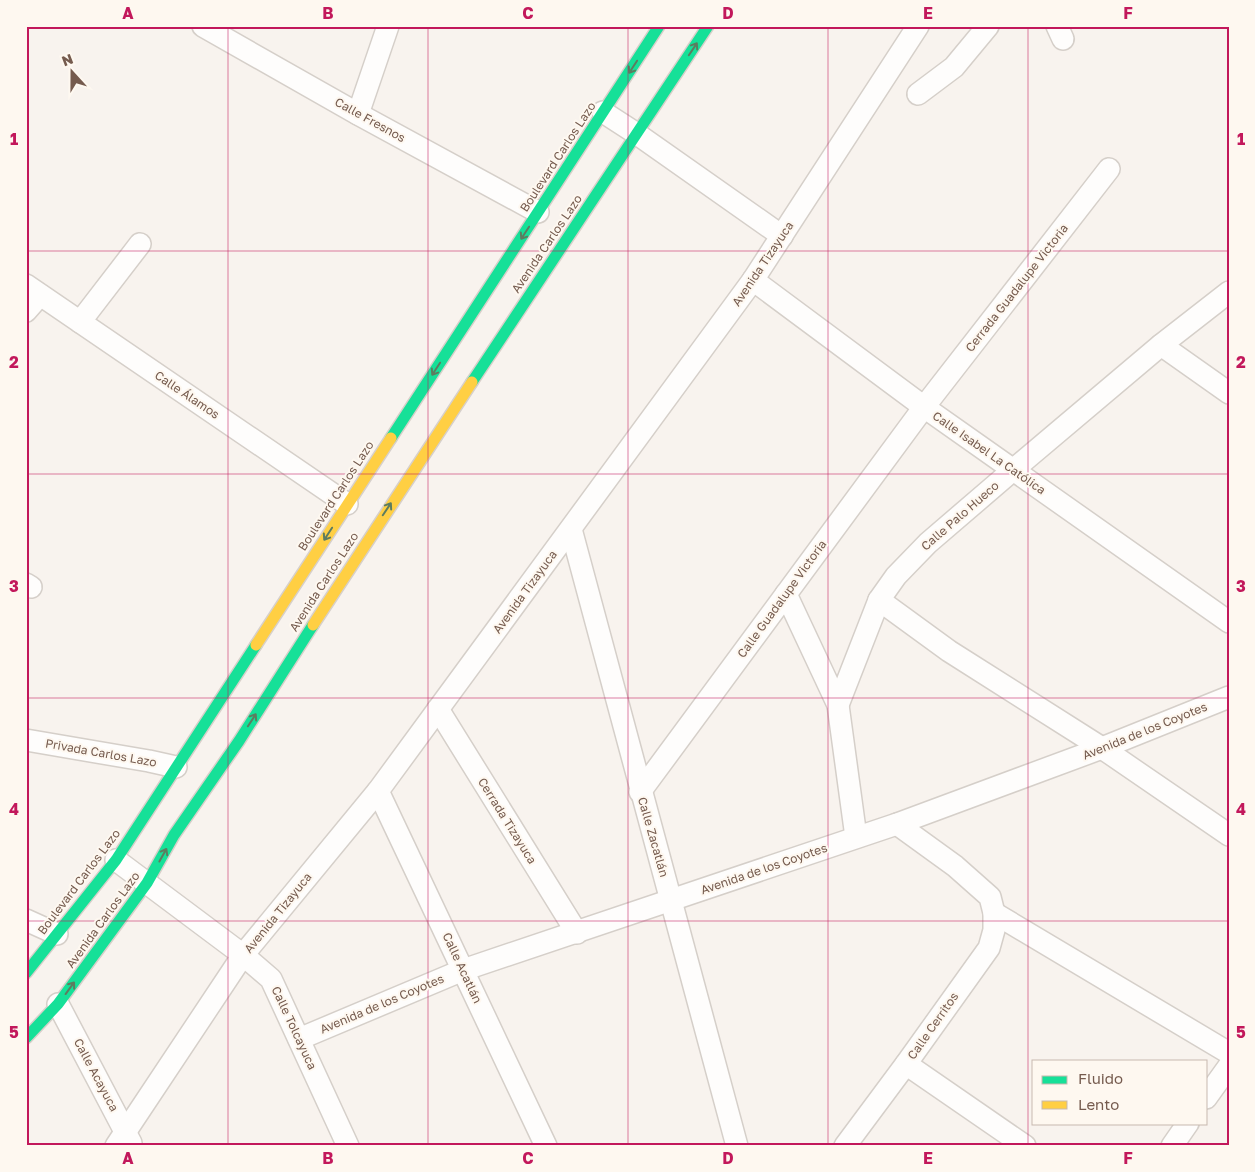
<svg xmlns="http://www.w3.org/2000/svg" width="1255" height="1172" viewBox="0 0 1255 1172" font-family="'Golos Text',sans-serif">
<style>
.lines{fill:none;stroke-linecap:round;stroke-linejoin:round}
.street-casing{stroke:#d5cfc9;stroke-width:24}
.fast-casing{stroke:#d7d0ca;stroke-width:14}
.slow-casing{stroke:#d7d0ca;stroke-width:14}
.street{stroke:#fefdfc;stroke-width:21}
.fast{stroke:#16e098;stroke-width:11}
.slow{stroke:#ffcf43;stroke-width:11}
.oneway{stroke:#5d7c60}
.grid{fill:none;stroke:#c2185b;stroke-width:1;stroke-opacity:0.55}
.labels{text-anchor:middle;stroke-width:4;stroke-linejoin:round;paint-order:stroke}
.street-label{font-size:12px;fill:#755b4e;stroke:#fef8f0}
.neatline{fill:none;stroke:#c2185b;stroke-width:2}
.grid-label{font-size:16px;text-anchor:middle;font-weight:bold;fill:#c2185b}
</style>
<rect width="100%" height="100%" fill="#f8f3ee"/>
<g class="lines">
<defs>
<g id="street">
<polyline points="203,26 358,114 538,212"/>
<polyline points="1057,26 1063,39"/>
<polyline points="918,94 954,67 988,26"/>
<polyline points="603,112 637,134 782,236"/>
<polyline points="358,114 388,26"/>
<polyline points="753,280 924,407 1229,622"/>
<polyline points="26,285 347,504"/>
<polyline points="26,311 40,295"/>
<polyline points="80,322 140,244"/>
<polyline points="1161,345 1229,393"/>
<polyline points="571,529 737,1146"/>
<polyline points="26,584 31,587"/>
<polyline points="786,594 838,705 856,837"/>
<polyline points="879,600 949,651 1102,748 1229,835"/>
<polyline points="838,705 879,600 896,576 928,543 1013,470 1161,345 1229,292"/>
<polyline points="438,709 577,933"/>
<polyline points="26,740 149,761 176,767"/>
<polyline points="378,791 546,1146"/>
<polyline points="640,792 924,407 1109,169"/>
<polyline points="116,860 243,955 271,979 348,1146"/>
<polyline points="994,913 1229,1053"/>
<polyline points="26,920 57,934"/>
<polyline points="58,1004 131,1143"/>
<polyline points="299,1039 463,970 897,824 1102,748 1229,697"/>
<polyline points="906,1064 1025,1146"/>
<polyline points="1206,1098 1229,1066"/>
<polyline points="116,1146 243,955 378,791 753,280 918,26"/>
<polyline points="845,1146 906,1064 989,948 994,930 994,913 990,897 955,866 897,824"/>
<polyline points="1172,1146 1188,1123"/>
</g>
<g id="fast">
<polyline points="472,382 708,26"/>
<polyline points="391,438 659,26"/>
<polyline points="26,973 116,860 256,645"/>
<polyline points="26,1038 58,1004 147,883 174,835 239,741 313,625"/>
</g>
<g id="slow">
<polyline points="313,625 472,382"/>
<polyline points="256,645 391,438"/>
</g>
</defs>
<use href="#street" class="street-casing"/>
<use href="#fast" class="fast-casing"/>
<use href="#slow" class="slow-casing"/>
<use href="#street" class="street"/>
<use href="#fast" class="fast"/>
<use href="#slow" class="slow"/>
</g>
<defs><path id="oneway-shaft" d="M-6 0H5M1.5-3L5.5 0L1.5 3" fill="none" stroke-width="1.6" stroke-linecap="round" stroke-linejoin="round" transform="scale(1.25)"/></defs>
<g class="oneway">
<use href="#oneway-shaft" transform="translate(693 49) rotate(-56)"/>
<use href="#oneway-shaft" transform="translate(633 67) rotate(123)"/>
<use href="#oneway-shaft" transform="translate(525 233) rotate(123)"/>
<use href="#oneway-shaft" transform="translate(436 369) rotate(123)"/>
<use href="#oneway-shaft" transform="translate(387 509) rotate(-56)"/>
<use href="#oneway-shaft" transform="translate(328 534) rotate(123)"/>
<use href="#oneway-shaft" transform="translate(252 720) rotate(-57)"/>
<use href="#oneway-shaft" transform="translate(163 855) rotate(-61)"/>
<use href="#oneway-shaft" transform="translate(70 988) rotate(-54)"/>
</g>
<path class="grid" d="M228,26V1146M428,26V1146M628,26V1146M828,26V1146M1028,26V1146M26,251H1229M26,474H1229M26,698H1229M26,921H1229"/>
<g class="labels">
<g class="street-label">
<text transform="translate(370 120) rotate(29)" y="4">Calle Fresnos</text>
<text transform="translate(558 157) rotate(-57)" y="4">Boulevard Carlos Lazo</text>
<text transform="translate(547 244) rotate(-56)" y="4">Avenida Carlos Lazo</text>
<text transform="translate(763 264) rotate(-56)" y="4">Avenida Tizayuca</text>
<text transform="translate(1017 288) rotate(-52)" y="4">Cerrada Guadalupe Victoria</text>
<text transform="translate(187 395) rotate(34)" y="4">Calle Álamos</text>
<text transform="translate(989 453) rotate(35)" y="4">Calle Isabel La Católica</text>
<text transform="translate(336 496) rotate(-57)" y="4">Boulevard Carlos Lazo</text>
<text transform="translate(960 516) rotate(-41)" y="4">Calle Palo Hueco</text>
<text transform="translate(324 582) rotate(-57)" y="4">Avenida Carlos Lazo</text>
<text transform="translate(525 592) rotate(-54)" y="4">Avenida Tizayuca</text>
<text transform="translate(782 599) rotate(-54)" y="4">Calle Guadalupe Victoria</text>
<text transform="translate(1145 731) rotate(-22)" y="4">Avenida de los Coyotes</text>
<text transform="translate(101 753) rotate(10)" y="4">Privada Carlos Lazo</text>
<text transform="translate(507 821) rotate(58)" y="4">Cerrada Tizayuca</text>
<text transform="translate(653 837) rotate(74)" y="4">Calle Zacatlán</text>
<text transform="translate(764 869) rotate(-19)" y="4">Avenida de los Coyotes</text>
<text transform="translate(79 882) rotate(-53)" y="4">Boulevard Carlos Lazo</text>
<text transform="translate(278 913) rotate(-51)" y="4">Avenida Tizayuca</text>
<text transform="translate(103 920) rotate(-54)" y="4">Avenida Carlos Lazo</text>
<text transform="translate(462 968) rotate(65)" y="4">Calle Acatlán</text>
<text transform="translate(382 1004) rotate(-23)" y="4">Avenida de los Coyotes</text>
<text transform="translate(933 1026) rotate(-55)" y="4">Calle Cerritos</text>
<text transform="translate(294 1028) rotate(65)" y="4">Calle Tolcayuca</text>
<text transform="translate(96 1075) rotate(62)" y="4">Calle Acayuca</text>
</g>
</g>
<rect width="1255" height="1172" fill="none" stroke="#fef8f0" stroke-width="55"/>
<rect x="1032" y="1060" width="175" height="65" fill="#fef8f0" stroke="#c7b9af"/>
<rect x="1042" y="1076" width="25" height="8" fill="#16e098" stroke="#c7b9af"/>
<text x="1078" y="1084" font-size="15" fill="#755b4e">Fluido</text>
<rect x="1042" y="1101" width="25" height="8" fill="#ffcf43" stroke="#c7b9af"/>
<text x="1078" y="1110" font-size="15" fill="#755b4e">Lento</text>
<g transform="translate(72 72) rotate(339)" stroke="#fef8f0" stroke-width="4" paint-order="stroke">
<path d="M0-4L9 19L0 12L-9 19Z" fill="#755b4e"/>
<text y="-8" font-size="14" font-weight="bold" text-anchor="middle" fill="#755b4e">N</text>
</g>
<rect x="28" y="28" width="1200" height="1116" class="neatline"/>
<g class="grid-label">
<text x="128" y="19">A</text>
<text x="328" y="19">B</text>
<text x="528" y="19">C</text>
<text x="728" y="19">D</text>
<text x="928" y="19">E</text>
<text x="1128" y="19">F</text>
<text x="14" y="145">1</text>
<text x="1241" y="145">1</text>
<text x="14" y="368">2</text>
<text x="1241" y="368">2</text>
<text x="14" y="592">3</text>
<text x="1241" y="592">3</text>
<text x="14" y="815">4</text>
<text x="1241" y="815">4</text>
<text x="14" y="1038">5</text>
<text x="1241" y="1038">5</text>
<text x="128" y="1164">A</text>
<text x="328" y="1164">B</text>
<text x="528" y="1164">C</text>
<text x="728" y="1164">D</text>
<text x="928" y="1164">E</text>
<text x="1128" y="1164">F</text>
</g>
</svg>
